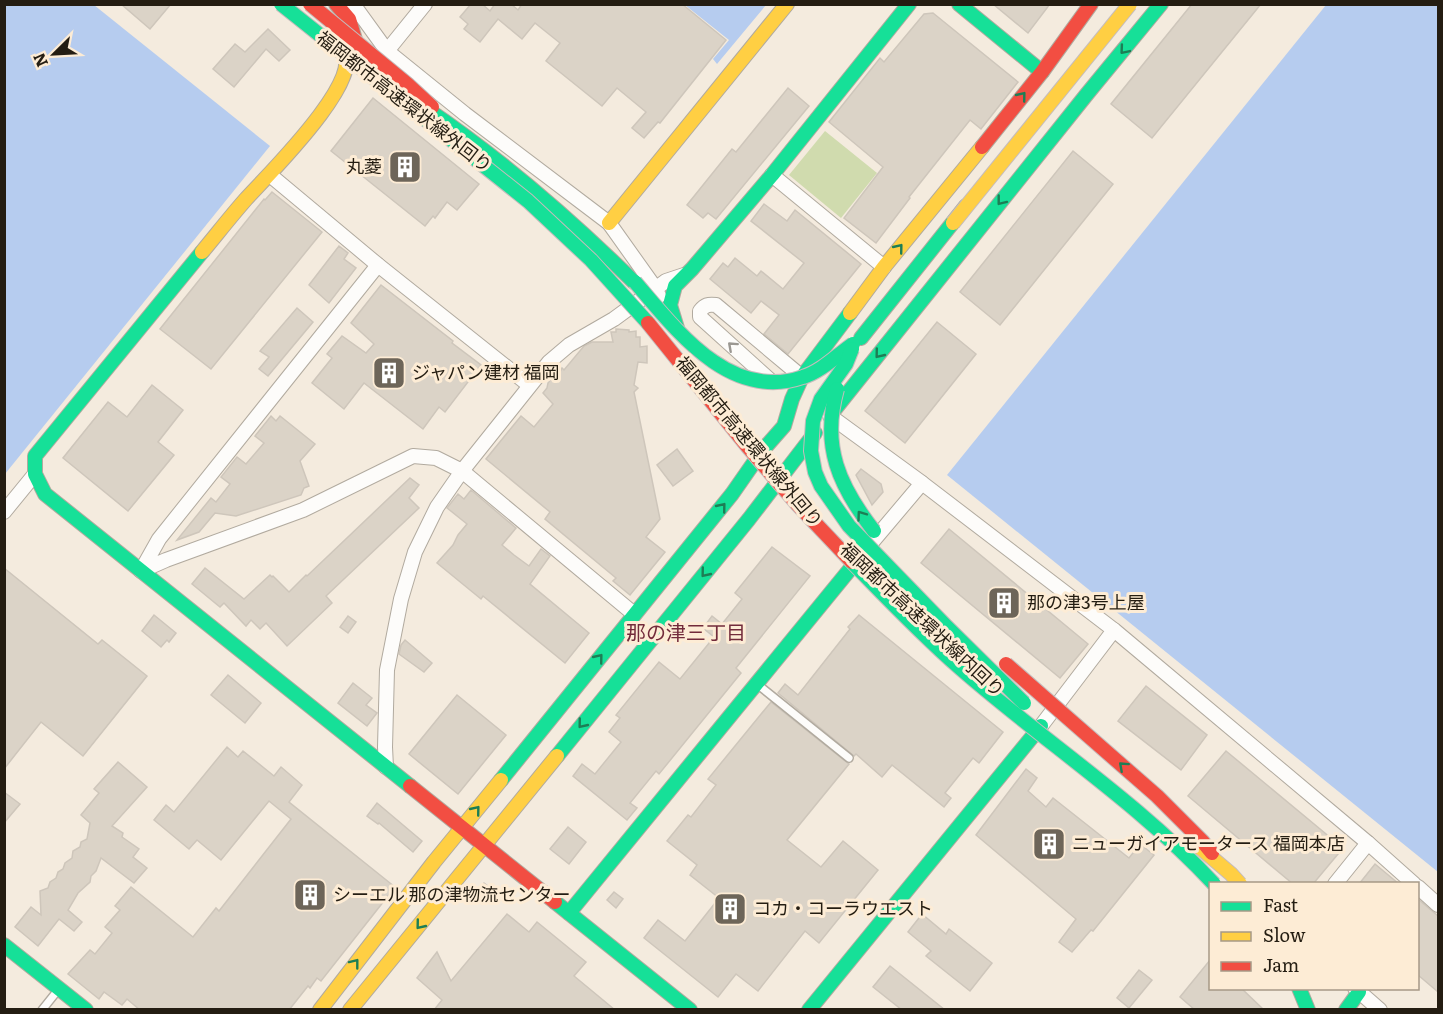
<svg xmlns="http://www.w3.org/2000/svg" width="1443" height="1014" viewBox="0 0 1443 1014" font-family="Literata,'Noto Sans JP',serif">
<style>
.green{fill:#d0dbae}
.water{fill:#b6ccef}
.building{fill:#dbd3c7;stroke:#cec6bb;stroke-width:1.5}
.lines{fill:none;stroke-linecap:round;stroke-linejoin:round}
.lane-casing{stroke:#b1aa9f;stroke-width:10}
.street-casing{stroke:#b1aa9f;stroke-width:16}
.fast-casing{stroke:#b1aa9f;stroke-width:16}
.slow-casing{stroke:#b1aa9f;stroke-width:16}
.jam-casing{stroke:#b1aa9f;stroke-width:16}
.lane{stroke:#fdfcfa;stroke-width:7}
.street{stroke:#fdfcfa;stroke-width:14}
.fast{stroke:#16e098;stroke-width:14}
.slow{stroke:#ffcf43;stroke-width:14}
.jam{stroke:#f24e42;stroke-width:14}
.fast-bridge-casing{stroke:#c5bcbc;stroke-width:16;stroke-linecap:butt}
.slow-bridge-casing{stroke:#c5bcbc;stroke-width:16;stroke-linecap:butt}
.jam-bridge-casing{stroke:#c5bcbc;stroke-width:16;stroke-linecap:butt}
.fast-bridge{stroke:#16e098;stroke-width:14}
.slow-bridge{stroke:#ffcf43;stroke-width:14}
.jam-bridge{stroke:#f24e42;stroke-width:14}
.oneway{stroke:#1d7e55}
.oneway2{stroke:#9b9892}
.labels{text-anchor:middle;stroke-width:6;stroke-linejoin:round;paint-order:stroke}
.street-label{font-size:18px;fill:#241d12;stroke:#fdecd5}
.poi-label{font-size:18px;fill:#241d12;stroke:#fdecd5;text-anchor:start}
.neighbourhood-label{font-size:20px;fill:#722b3b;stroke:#fdecd5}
</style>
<rect width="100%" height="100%" fill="#f4ebde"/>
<polygon class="green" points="825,131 877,173 841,218 789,175"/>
<g class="water">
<polygon points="5,4 94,5 270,146 5,474"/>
<polygon points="685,5 766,5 717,64 713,59 729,40"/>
<polygon points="1326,5 1438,5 1438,872 947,475"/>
</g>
<g class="building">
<polygon points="121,4 171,4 150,29"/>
<polygon points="471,4 482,4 490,11 495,4 511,4 518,10 522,4 682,4 726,40 660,123 658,122 644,138 632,128 646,112 617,88 602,106 546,61 560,43 535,23 522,39 498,19 480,42 464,29 468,24 460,17"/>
<polygon points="993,4 1050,4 1028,33"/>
<polygon points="1192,4 1261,4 1152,138 1111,104"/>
<polygon points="933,13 1018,82 981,129 970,120 909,197 910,198 876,243 844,218 883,167 829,122 880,58 884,62 924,14"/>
<polygon points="268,29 290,50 279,61 266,49 234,87 213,69 235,44 245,52"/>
<polygon points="788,88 809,106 716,219 708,213 703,218 687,205 732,149 736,152"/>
<polygon points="373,98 479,184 457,210 447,202 435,218 433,216 425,226 331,151"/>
<polygon points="1073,151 1113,184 1000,325 960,292"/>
<polygon points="272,192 322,232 211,369 160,329 264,199 265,200"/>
<polygon points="764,204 787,221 795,210 861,264 788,354 764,334 779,315 761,301 751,313 710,279 723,263 728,267 735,258 757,276 761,271 783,289 804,263 751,221"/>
<polygon points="339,246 348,253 344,259 356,268 329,303 309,285"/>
<polygon points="381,285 453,341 452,343 481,365 445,412 439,407 423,429 364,383 344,409 312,383 332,358 327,354 342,336 366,353 374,344 351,323"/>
<polygon points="297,308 313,322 268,376 259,369 269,357 260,351"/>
<polygon points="937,322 976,354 905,443 865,411"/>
<polygon points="616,329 629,330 629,332 636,331 636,337 640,337 640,347 647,346 647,363 638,362 634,385 638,388 634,392 660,519 646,537 665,552 630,595 613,581 616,578 545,519 550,512 486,459 521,416 534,427 553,404 543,393 547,388 548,383 552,378 558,376 562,368 564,370 584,346 592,342 613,342 611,332 616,332"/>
<polygon points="152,385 183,410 158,442 174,455 128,511 63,458 108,402 127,417"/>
<polygon points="271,416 276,421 280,416 315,444 300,461 309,486 304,488 301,495 236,516 215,513 199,532 177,540 211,498 216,502 230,484 221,477 237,457 246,464 264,443 255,436"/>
<polygon points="677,449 693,471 673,486 657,465"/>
<polygon points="861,469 881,484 883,492 872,505 856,475"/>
<polygon points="410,478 419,485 409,498 419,508 326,596 332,603 287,646 266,623 260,629 251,620 246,626 224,603 220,607 192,584 205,568 244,599 270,575 272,577 273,576 289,592 306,575 307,576"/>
<polygon points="471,490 516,528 502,545 514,555 529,566 541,549 550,556 530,584 589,633 565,663 483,596 481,599 437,563 453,545 458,535 467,524 447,508 458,494 464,499"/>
<polygon points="949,529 1088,644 1060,678 921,563"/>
<polygon points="772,547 810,576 736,668 741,673 659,774 656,771 630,803 637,808 627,820 573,776 582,764 595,774 621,742 609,732 620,718 616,715 659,662 680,679 714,637 703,628 712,616 722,624 742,599 735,593"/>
<polygon points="4,568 98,644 102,640 147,676 83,756 41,722 4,769"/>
<polygon points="154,615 176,633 169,642 167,640 161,647 142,631"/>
<polygon points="859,615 1003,732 979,763 973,758 945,793 951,798 944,807 892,765 882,777 856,754 854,756 778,693 785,684 798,695 850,629 848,627"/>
<polygon points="348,616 356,622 348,633 340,627"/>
<polygon points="405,640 432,663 424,672 399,654 401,645"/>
<polygon points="228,675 261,703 245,723 211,695"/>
<polygon points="353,683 372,698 366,705 377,713 367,726 338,703"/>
<polygon points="1146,686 1207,735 1181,770 1118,721"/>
<polygon points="457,695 506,735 458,794 409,754"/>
<polygon points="771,702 849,764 787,840 821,867 843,841 878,870 819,943 805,931 758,991 736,974 718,997 644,938 658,920 685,941 719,898 690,875 697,865 667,841 688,815 691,817 716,785 708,779"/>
<polygon points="227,747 238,757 243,751 274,776 281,767 302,785 289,802 395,887 321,981 317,978 310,988 308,986 289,1010 140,1010 127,999 122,1005 104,992 99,999 68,974 90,950 95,954 112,933 105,927 120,910 115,906 131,887 193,937 216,908 219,911 291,819 269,801 221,860 197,840 189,849 154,820 166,805 174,812"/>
<polygon points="1226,751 1343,848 1313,884 1293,884 1188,796"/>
<polygon points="118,762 147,787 112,826 123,833 122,837 139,849 133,857 147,868 134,883 101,858 96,871 91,876 90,882 78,893 68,910 82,922 74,931 59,919 38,946 15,927 31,907 41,915 40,891 48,888 50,882 56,878 58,872 63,869 65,863 72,858 73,851 80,847 81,842 87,839 90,823 81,815 99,793 94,789"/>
<polygon points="1026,769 1037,778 1028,791 1046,807 1053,798 1129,858 1140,844 1154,855 1093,931 1091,930 1072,952 1059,942 1076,919 976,835"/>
<polygon points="4,792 20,804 4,823"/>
<polygon points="377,803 422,841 413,852 379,823 378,824 367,816"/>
<polygon points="568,827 586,842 569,864 550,849"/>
<polygon points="1375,864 1399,884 1359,884"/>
<polygon points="484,883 493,890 485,900 476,893"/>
<polygon points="614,892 623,899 616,908 607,900"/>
<polygon points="1418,899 1438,916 1438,992 1418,975"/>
<polygon points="507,914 529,932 537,922 586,962 574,976 615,1010 434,1010 442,1000 417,978 437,952 451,981"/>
<polygon points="922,914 946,934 949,929 992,963 970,991 926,956 931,951 908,932"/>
<polygon points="1210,960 1210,988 1241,988 1264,1010 1195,1010 1180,997"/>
<polygon points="890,966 945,1010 902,1010 873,987"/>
<polygon points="1139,970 1152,980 1129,1008 1117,998"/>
</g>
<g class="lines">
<defs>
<g id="lane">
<polyline points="757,684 849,758"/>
<polyline points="42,1010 58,990"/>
</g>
<g id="street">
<polyline points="353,4 387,51 465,114 609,223 656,289 659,296"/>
<polyline points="387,51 425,4"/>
<polyline points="270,175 378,265 529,385"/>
<polyline points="772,175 884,267"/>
<polyline points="378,265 159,539 141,571 166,560 303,510 413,456 436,458 462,471 634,614"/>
<path d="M772,382L700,317V311C705,305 708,304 716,305L802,377"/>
<polyline points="830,416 922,483 1114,630 1368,843 1414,884"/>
<polyline points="4,512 35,474"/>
<polyline points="873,541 922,483"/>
<polyline points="1041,726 1114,630"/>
<polyline points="386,767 385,747 387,670 401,599 415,552 437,507 462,471 549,362 569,345 614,319 666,281 684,275"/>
<polyline points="1335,884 1368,843"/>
<polyline points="1418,887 1438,905"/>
<polyline points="1355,988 1380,1010"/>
</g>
<g id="fast">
<polyline points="959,4 1042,72"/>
<path d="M427,109C502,160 569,218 634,282"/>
<polyline points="202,252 35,456 35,474 45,494 410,786"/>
<polyline points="677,328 670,305 675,286 692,269 772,175 909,4"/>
<polyline points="861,338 966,206"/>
<polyline points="835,409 1087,94 1161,4"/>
<polyline points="557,756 749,519 815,433"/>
<polyline points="501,780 732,494 762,451 784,426 792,399 802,377 850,313"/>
<polyline points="555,902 690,1010"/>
<polyline points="569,913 851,568"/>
<polyline points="4,945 86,1010"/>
<polyline points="1299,988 1308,1010"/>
<polyline points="809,1010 1041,726"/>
<polyline points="1346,1010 1359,992"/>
</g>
<g id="slow">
<polyline points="609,223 787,4"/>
<path d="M202,252C217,234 231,216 246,199C263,180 371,74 341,51"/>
<polyline points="850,313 884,267 982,147"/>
<polyline points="320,1010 434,862 501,780"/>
<polyline points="350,1010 557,756"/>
</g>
<g id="jam">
<polyline points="336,4 349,19 356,43"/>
<polyline points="982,147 1042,72 1091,4"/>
<polyline points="410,786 555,902"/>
</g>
</defs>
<use href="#lane" class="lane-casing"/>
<use href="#street" class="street-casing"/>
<use href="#fast" class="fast-casing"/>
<use href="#slow" class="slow-casing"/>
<use href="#jam" class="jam-casing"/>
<use href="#lane" class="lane"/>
<use href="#street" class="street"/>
<use href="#fast" class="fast"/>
<use href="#slow" class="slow"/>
<use href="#jam" class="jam"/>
<defs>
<g id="fast-bridge">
<polyline points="281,4 528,201 591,260 648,323"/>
<path d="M635,282C677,331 730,402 803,377C822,371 837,355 853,344"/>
<polyline points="852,349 846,364 821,399 813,421 811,451 815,472 821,486 849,526 945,625 1024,703"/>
<path d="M837,389C821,446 839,486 874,531"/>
<path d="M852,562C887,598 922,635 960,668C1043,741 1138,802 1214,884"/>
</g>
<g id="slow-bridge">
<polyline points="953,223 1130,4"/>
<polyline points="1197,845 1231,874 1240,884"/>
</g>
<g id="jam-bridge">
<polyline points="310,4 407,84 432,107"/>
<polyline points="648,323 748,447 798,505 852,562"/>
<polyline points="1006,664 1157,796 1203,842 1212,853"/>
</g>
</defs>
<use href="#fast-bridge" class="fast-bridge-casing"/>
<use href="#slow-bridge" class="slow-bridge-casing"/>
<use href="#jam-bridge" class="jam-bridge-casing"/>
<use href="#fast-bridge" class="fast-bridge"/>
<use href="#slow-bridge" class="slow-bridge"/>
<use href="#jam-bridge" class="jam-bridge"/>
</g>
<defs><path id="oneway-chevron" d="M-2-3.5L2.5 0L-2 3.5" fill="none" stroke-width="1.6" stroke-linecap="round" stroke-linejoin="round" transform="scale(1.5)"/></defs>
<g class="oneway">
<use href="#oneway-chevron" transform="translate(1124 50) rotate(130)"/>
<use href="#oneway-chevron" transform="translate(1022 96) rotate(-51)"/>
<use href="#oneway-chevron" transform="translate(1001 201) rotate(128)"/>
<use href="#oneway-chevron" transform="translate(899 248) rotate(-51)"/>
<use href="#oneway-chevron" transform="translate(879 354) rotate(129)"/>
<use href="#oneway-chevron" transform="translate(722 507) rotate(-51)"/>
<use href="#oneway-chevron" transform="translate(861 515) rotate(-126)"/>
<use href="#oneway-chevron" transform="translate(705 573) rotate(129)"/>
<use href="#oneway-chevron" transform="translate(599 658) rotate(-51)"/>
<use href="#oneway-chevron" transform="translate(582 724) rotate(129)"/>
<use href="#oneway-chevron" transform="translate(1123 766) rotate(-138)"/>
<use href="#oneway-chevron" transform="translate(476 810) rotate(-51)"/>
<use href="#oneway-chevron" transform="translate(420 925) rotate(129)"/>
<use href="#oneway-chevron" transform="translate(355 963) rotate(-52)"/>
</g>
<use class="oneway2" href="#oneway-chevron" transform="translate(732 346) rotate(-138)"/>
<defs>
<symbol id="building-square" viewBox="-11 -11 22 22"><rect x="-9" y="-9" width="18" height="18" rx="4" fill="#6d6559" stroke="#fdecd5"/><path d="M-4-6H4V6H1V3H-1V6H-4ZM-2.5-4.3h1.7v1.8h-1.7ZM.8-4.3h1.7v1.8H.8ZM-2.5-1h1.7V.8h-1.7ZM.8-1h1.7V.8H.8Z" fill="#fff"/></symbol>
</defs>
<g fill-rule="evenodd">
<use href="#building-square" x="386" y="148" width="38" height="38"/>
<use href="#building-square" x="370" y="354" width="38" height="38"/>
<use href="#building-square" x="985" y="584" width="38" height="38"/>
<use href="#building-square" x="1030" y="825" width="38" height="38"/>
<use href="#building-square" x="291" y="876" width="38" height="38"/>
<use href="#building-square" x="711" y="890" width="38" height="38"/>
</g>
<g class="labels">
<g class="street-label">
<text transform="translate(404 102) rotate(38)" y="6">福岡都市高速環状線外回り</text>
<text transform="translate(749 442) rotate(50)" y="6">福岡都市高速環状線外回り</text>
<text transform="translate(922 620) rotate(43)" y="6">福岡都市高速環状線内回り</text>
</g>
<g class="poi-label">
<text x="382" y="173" text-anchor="end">丸菱</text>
<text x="412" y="379">ジャパン建材 福岡</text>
<text x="1027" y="609">那の津3号上屋</text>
<text x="1072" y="850">ニューガイアモータース 福岡本店</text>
<text x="333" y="901">シーエル 那の津物流センター</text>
<text x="753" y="915">コカ・コーラウエスト</text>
</g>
<g class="neighbourhood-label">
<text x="686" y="640">那の津三丁目</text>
</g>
</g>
<rect width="1443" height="1014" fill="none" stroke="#241d12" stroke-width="12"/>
<rect x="1209" y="882" width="210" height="108" fill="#fdecd5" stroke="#a69987" stroke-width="1.5"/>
<rect x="1221" y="902" width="30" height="9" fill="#16e098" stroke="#a69987" stroke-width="1.5"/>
<text x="1263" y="912" font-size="18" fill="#241d12">Fast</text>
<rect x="1221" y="932" width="30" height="9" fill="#ffcf43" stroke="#a69987" stroke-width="1.5"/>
<text x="1263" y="942" font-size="18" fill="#241d12">Slow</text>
<rect x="1221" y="962" width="30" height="9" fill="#f24e42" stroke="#a69987" stroke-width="1.5"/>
<text x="1263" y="972" font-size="18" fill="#241d12">Jam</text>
<g transform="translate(54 54) rotate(246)" stroke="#fdecd5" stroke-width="4.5" paint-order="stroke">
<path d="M0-4.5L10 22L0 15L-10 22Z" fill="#241d12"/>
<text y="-9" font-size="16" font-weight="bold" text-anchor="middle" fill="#241d12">N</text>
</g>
</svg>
